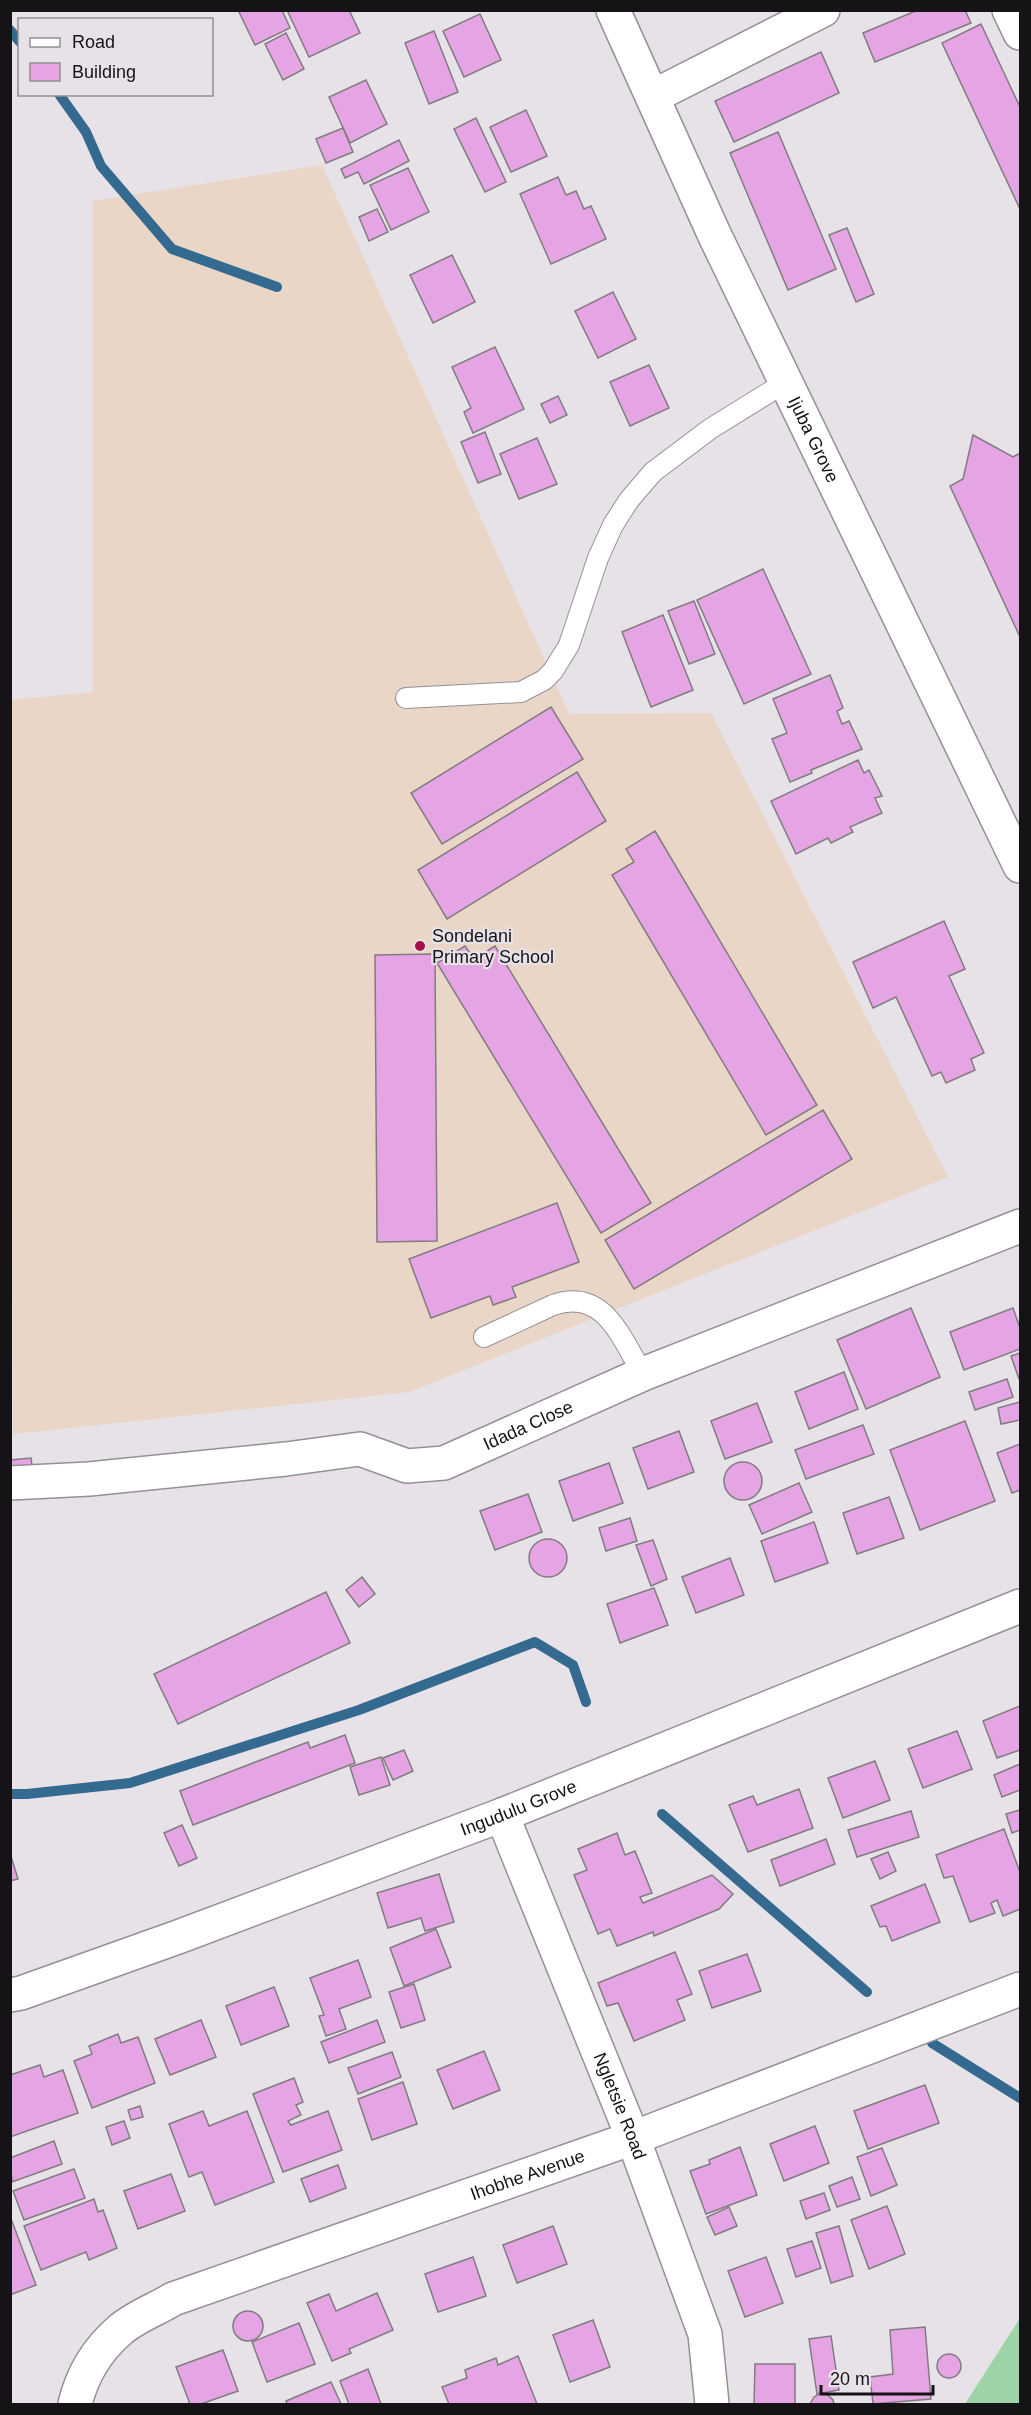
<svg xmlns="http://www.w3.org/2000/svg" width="1031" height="2415" viewBox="0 0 1031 2415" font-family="Helvetica,sans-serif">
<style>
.education{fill:#ead6c7}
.green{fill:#9dd3a6}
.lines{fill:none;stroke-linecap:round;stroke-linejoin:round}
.stream{stroke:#346990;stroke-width:10}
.building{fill:#e5a4e4;stroke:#817c80;stroke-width:1.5}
.service-casing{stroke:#959095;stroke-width:22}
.minor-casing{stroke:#959095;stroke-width:36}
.service{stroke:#fff;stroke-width:20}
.minor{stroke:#fff;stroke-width:33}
.poi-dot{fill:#a5104a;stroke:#e7e2e7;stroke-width:2}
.labels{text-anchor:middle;stroke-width:4.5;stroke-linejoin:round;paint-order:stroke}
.street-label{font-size:18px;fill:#151315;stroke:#e7e2e7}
.poi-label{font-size:18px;fill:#151315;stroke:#e7e2e7;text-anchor:start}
</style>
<rect width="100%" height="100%" fill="#e7e2e7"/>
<polygon class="education" points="322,165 569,714 711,713 948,1177 409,1392 13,1434 10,700 93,692 93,201"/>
<polygon class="green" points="1020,2318 1020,2404 965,2404"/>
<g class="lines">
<g class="stream">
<polyline points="10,30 20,42"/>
<polyline points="59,94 86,132 101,166 172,249 277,287"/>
<polyline points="10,1794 27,1794 130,1783 359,1710 535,1642 573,1665 586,1702"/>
<polyline points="662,1814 867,1992"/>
<polyline points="932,2043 1020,2098"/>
</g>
</g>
<g class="building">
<polygon points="238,10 282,10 290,28 255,45"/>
<polygon points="287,10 349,10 360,33 309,57"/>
<polygon points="918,10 965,10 971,23 875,62 863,33"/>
<polygon points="480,14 501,60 464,77 443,31"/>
<polygon points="981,24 1020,107 1020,209 942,43"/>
<polygon points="434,31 458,92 429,104 405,43"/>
<polygon points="286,33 304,69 283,80 265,44"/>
<polygon points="821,52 839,93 734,142 715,101"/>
<polygon points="366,80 387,124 350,143 329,97"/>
<polygon points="526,110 547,156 511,172 490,127"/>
<polygon points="476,118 506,182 485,192 454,129"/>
<polygon points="343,128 353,152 326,163 316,139"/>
<polygon points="778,132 836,269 788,290 730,153"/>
<polygon points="399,140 409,161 364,184 358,172 345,178 341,169"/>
<polygon points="408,168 429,212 391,230 370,185"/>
<polygon points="558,177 566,195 576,191 584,209 591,206 606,239 551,264 520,194"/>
<polygon points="377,209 388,232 369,241 359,217"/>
<polygon points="847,228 874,294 856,302 829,235"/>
<polygon points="452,255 475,302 433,323 410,275"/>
<polygon points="613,292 636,339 598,358 575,311"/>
<polygon points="495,347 524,409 473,433 464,412 471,408 452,367"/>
<polygon points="649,365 669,408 630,426 610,382"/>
<polygon points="558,396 567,415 550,423 541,404"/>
<polygon points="485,432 501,474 478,483 461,442"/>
<polygon points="973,435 1013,457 1020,453 1020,637 950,486 963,479"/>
<polygon points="537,438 557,484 519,499 500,454"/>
<polygon points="763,569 811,674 744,704 697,600"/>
<polygon points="694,601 715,654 689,664 668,611"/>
<polygon points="663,615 693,690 651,707 622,632"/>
<polygon points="830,675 843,708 837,711 842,724 849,721 862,749 811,770 812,773 790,782 772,739 787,733 773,699"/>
<polygon points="551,707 583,759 442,844 411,793"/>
<polygon points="858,760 864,773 869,770 882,796 875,798 882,813 850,827 853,832 831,843 828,838 796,854 771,801"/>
<polygon points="577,772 606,821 447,919 418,870"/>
<polygon points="655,831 817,1105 766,1135 612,875 634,862 626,849"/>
<polygon points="944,921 965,969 949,976 984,1053 971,1059 975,1070 946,1083 941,1072 932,1076 896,997 873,1008 853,962"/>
<polygon points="465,946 474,959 495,946 651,1203 601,1233 437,963"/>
<polygon points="435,954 437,1241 377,1242 375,955"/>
<polygon points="823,1110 852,1159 634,1289 605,1240"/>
<polygon points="557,1203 579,1262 512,1287 516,1297 493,1305 490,1296 431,1318 409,1259"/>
<polygon points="911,1308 940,1377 866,1409 837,1340"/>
<polygon points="1013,1308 1020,1328 1020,1349 964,1370 950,1332"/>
<polygon points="1020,1353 1020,1379 1019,1379 1011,1356"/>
<polygon points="844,1372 858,1409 809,1429 795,1392"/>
<polygon points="1007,1379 1013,1397 975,1410 969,1392"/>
<polygon points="1020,1402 1020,1420 1001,1424 998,1408"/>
<polygon points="757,1403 772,1442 725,1459 711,1421"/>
<polygon points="965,1421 995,1501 920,1530 890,1450"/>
<polygon points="863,1425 874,1454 806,1479 795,1450"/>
<polygon points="679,1431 694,1472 648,1489 633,1448"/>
<polygon points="1020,1444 1020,1490 1012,1493 997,1453"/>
<polygon points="31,1458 33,1473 10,1476 10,1460"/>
<circle cx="743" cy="1481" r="19"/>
<polygon points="609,1463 623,1503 573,1521 559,1481"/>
<polygon points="799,1483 812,1512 762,1534 749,1505"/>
<polygon points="528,1494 542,1532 495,1550 480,1511"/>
<polygon points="889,1497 904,1538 857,1554 843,1513"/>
<polygon points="630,1518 637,1541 606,1551 599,1528"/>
<polygon points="814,1522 828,1563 775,1582 761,1541"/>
<circle cx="548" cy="1558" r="19"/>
<polygon points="653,1540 667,1579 651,1586 636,1545"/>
<polygon points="730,1558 744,1595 696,1613 682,1577"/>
<polygon points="362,1577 375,1594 359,1607 346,1590"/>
<polygon points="654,1588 668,1625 620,1643 607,1604"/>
<polygon points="326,1592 350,1643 178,1724 154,1674"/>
<polygon points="1020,1706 1020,1750 997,1758 983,1721"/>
<polygon points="957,1731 972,1769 923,1788 908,1749"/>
<polygon points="345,1735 355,1763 193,1825 180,1791 308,1742 310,1748"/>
<polygon points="404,1750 413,1771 393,1780 383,1758"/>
<polygon points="381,1757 390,1785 359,1795 350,1767"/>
<polygon points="875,1761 890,1800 843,1818 828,1778"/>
<polygon points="1020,1764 1020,1790 1002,1797 994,1775"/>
<polygon points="799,1789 813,1828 748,1852 729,1805 753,1796 757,1805"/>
<polygon points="1020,1810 1020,1830 1012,1833 1006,1814"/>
<polygon points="911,1811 919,1837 857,1857 848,1830"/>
<polygon points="182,1825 197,1858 179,1866 164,1833"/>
<polygon points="1004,1829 1020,1872 1020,1909 1003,1916 997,1900 991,1903 995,1913 970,1922 953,1876 944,1878 936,1855"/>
<polygon points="617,1833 625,1855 635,1851 652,1893 640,1897 643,1903 712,1875 733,1894 719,1909 654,1936 653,1932 617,1946 610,1929 598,1934 574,1875 587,1870 578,1849"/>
<polygon points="826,1839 835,1864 780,1886 771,1860"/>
<polygon points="888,1852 896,1871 880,1879 871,1859"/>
<polygon points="10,1853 18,1879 10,1881"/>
<polygon points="439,1874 454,1922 425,1931 421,1918 388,1928 377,1893"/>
<polygon points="925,1884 940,1922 892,1941 886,1926 880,1927 871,1906"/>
<polygon points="436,1929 451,1967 404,1986 390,1948"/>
<polygon points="675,1952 692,1994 677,2000 685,2020 634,2041 618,2003 607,2006 598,1983"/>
<polygon points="747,1954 761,1991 712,2008 699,1971"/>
<polygon points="358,1960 371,1997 339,2009 346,2029 326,2036 319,2016 324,2015 310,1978"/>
<polygon points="414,1984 425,2020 401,2028 389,1992"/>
<polygon points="274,1987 289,2026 241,2045 226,2006"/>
<polygon points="201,2020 216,2057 170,2075 155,2039"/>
<polygon points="377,2020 385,2042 329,2063 321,2042"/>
<polygon points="118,2034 121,2043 138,2037 155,2083 92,2108 74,2061 92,2054 89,2046"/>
<polygon points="484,2051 500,2090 453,2109 437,2070"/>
<polygon points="392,2052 401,2077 358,2094 348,2068"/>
<polygon points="40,2065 44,2077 63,2070 78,2113 10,2137 10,2075"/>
<polygon points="294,2078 303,2102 296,2105 301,2115 288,2121 291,2125 328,2111 342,2150 283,2172 253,2094"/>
<polygon points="403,2082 417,2124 372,2140 358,2099"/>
<polygon points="925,2085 939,2123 868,2149 854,2111"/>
<polygon points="140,2106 143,2117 131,2120 128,2110"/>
<polygon points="203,2111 209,2126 247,2111 274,2182 215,2205 202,2172 189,2177 169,2124"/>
<polygon points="124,2121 130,2138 112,2145 106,2127"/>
<polygon points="815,2126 829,2163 784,2181 770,2144"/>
<polygon points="54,2141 62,2164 12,2182 10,2158"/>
<polygon points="740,2147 757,2195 706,2214 690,2171 710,2164 709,2160"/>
<polygon points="882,2148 897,2185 871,2196 857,2157"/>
<polygon points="338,2165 346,2188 310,2202 301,2179"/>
<polygon points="74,2169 85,2198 24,2220 13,2191"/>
<polygon points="171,2174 185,2211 138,2229 124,2191"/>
<polygon points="852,2177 860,2199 837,2207 829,2186"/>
<polygon points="824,2193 830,2210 806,2219 800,2201"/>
<polygon points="94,2199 98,2212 103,2210 117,2248 89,2260 86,2252 41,2270 24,2226"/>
<polygon points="887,2206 905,2254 869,2269 851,2220"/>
<polygon points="729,2207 737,2226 715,2235 707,2217"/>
<polygon points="10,2216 36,2285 10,2295"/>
<polygon points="553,2226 567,2264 517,2283 503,2245"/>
<polygon points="839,2226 853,2276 831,2283 816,2233"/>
<polygon points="812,2241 821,2268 796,2277 787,2249"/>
<polygon points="473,2257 486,2296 438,2312 425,2274"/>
<polygon points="766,2257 783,2303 745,2317 728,2271"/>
<polygon points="377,2293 393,2330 349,2349 351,2353 332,2361 307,2303 329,2294 336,2311"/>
<circle cx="248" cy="2326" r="15"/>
<polygon points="593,2320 610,2367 570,2382 553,2335"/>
<polygon points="299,2323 315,2364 267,2382 252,2342"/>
<polygon points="925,2327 931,2399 873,2404 870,2377 893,2374 890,2330"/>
<polygon points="831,2336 839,2390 817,2394 809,2339"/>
<polygon points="223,2350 238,2391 201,2404 190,2404 176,2367"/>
<circle cx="949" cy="2366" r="12"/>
<polygon points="518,2356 537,2404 449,2404 442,2387 467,2378 465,2370 496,2358 498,2365"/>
<polygon points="755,2364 795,2364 795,2404 754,2404"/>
<polygon points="368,2369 381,2404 349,2404 340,2381"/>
<polygon points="331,2382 341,2404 287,2404 286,2401"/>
<polygon points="821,2393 828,2395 833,2400 834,2404 810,2404 814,2397"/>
</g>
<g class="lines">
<defs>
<g id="service">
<polyline points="406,698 521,692 544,680 553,671 569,645 598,558 613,525 629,500 653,472 710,429 786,382"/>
<path d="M484,1337L553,1305C604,1287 621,1338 643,1374"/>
</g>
<g id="minor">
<path id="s1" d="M613,10L715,236L1020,866"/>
<polyline points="1009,10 1020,33"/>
<polyline points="654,96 823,10"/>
<path id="s2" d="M10,1483L89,1479L286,1459L360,1449L407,1466L444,1463L643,1374L1020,1226"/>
<path id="s3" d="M502,1815L633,2138L705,2334L712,2404"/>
<path id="s4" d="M10,1995L21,1993L178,1937L502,1815L1020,1606"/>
<path id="s5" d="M75,2404C82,2375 98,2349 120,2330C135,2317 157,2309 173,2299L633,2138L1020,1989"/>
</g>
</defs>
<use href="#service" class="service-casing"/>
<use href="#minor" class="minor-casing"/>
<use href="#service" class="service"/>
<use href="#minor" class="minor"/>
</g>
<circle class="poi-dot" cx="420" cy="946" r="6"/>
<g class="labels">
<g class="street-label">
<text dy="6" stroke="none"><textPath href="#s1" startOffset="474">Ijuba Grove</textPath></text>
<text dy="6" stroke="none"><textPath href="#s2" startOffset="531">Idada Close</textPath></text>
<text dy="6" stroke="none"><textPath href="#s4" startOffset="542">Ingudulu Grove</textPath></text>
<text dy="6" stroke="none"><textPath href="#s3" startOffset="314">Ngletsie Road</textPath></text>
<text dy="6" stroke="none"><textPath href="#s5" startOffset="525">Ihobhe Avenue</textPath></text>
</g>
<g class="poi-label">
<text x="432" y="942">Sondelani<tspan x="432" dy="21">Primary School</tspan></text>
</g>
</g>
<rect width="1031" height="2415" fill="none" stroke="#151315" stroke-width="24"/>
<rect x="18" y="18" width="195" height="78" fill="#e7e2e7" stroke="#938f93" stroke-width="1.5"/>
<rect x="30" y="38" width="30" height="9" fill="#ffffff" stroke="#938f93" stroke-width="1.5"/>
<text x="72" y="48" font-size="18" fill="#151315">Road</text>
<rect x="30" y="63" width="30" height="18" fill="#e5a4e4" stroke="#938f93" stroke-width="1.5"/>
<text x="72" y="78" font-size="18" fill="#151315">Building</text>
<path d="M821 2385v9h112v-9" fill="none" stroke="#151315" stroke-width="3"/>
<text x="830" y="2385" font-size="18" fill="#151315" stroke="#e7e2e7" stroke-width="4.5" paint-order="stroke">20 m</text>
</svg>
